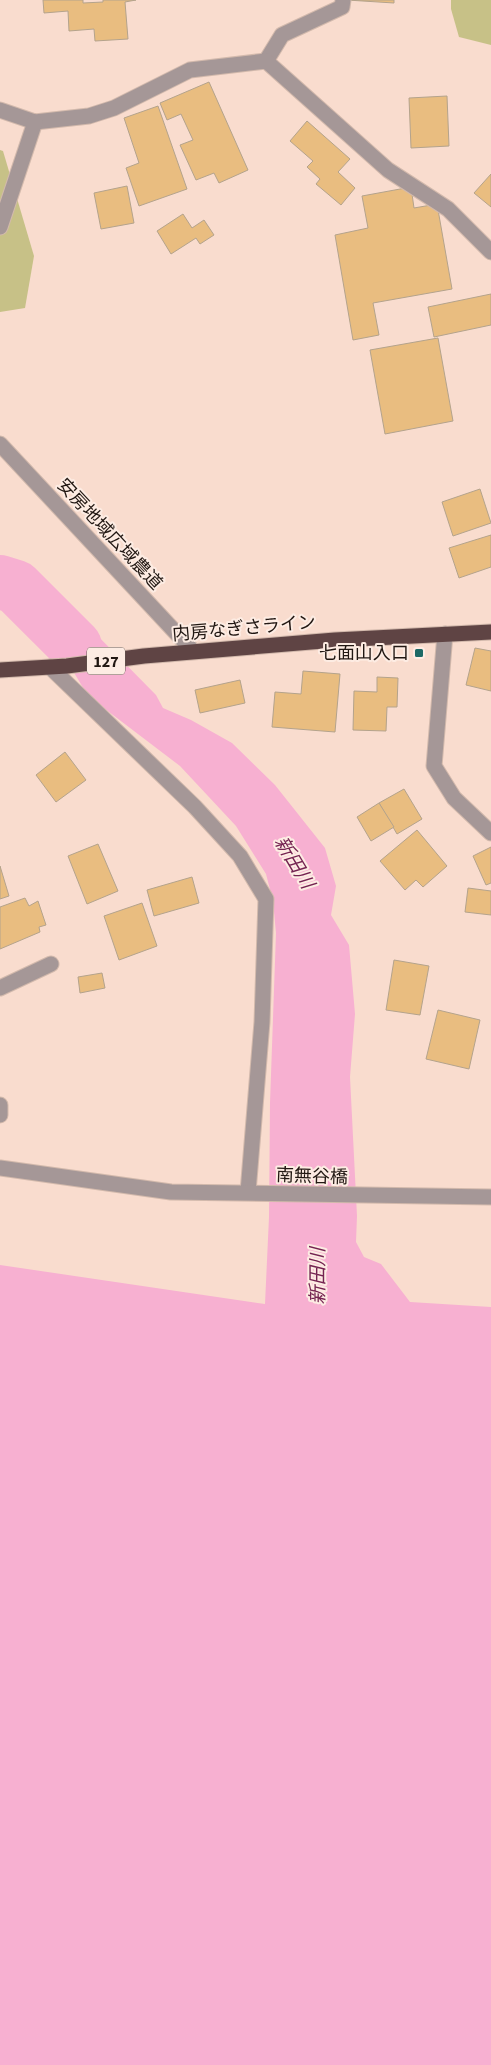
<svg xmlns="http://www.w3.org/2000/svg" width="491" height="2065" viewBox="0 0 491 2065" font-family="'Source Sans 3','Noto Sans JP',sans-serif">
<style>
.green{fill:#c7c187}
.water{fill:#f7b0d1}
.lines{fill:none;stroke-linecap:round;stroke-linejoin:round}
.river{stroke:#f7b0d1;stroke-width:54}
.building{fill:#e9bd80;stroke:#b4a38c}
.minor-casing{stroke:#d2b9ac;stroke-width:17}
.highway-casing{stroke:#d2b9ac;stroke-width:17}
.minor{stroke:#a59797;stroke-width:15}
.highway{stroke:#5f4444;stroke-width:15}
.poi-dot{fill:#1d6965;stroke:#fdece3;stroke-width:2}
.labels{text-anchor:middle;stroke-width:4;stroke-linejoin:round;paint-order:stroke}
.shield{fill:#fdece3;stroke:#635751;stroke-width:1}
.shield-label{font-size:16px;font-weight:bold;fill:#211712}
.street-label{font-size:18px;fill:#211712;stroke:#fdece3}
.poi-label{font-size:18px;fill:#211712;stroke:#fdece3;text-anchor:end}
.water-label{font-size:19px;font-style:italic;fill:#742351;stroke:#fdece3}
</style>
<rect width="100%" height="100%" fill="#f9dcce"/>
<g class="green">
<polygon points="451,0 491,0 491,45 459,37 451,9"/>
<polygon points="0,150 3,151 34,256 25,308 0,312"/>
</g>
<polygon class="water" points="30,586 89,627 156,695 163,708 191,720 232,743 275,785 325,848 336,886 331,915 349,945 355,1014 350,1077 357,1216 356,1242 364,1257 381,1264 410,1302 491,1307 491,2065 0,2065 0,1265 265,1304 269,1217 270,1103 276,933 273,901 266,874 236,826 180,766 88,696 55,641 20,598"/>
<g class="lines">
<polyline class="river" points="0,582 16,587 75,646"/>
</g>
<g class="building">
<polygon points="43,0 83,0 83,3 103,2 103,0 136,0 125,2 128,39 95,41 94,29 69,31 68,11 44,13"/>
<polygon points="347,0 394,0 394,3"/>
<polygon points="209,82 248,170 219,183 214,173 196,180 180,145 193,140 181,114 167,120 160,103"/>
<polygon points="447,96 449,146 411,148 409,98"/>
<polygon points="158,106 187,189 139,206 126,168 139,163 124,118"/>
<polygon points="307,121 350,159 338,172 355,188 341,205 316,184 320,179 307,167 313,161 290,141"/>
<polygon points="491,174 491,207 474,193"/>
<polygon points="127,186 134,223 101,229 94,193"/>
<polygon points="411,187 414,208 437,204 452,289 373,303 379,335 353,340 335,235 368,228 362,196"/>
<polygon points="183,214 192,228 204,220 214,235 200,244 196,238 171,254 157,231"/>
<polygon points="491,294 491,325 434,337 428,307"/>
<polygon points="438,338 453,421 385,434 370,350"/>
<polygon points="480,489 491,523 453,536 442,502"/>
<polygon points="491,535 491,567 459,578 449,548"/>
<polygon points="475,648 491,651 491,691 466,685"/>
<polygon points="303,671 340,674 335,732 272,727 275,692 301,694"/>
<polygon points="377,677 398,678 397,707 387,707 386,731 353,730 354,691 377,692"/>
<polygon points="240,680 245,703 200,713 195,690"/>
<polygon points="65,752 86,780 56,802 36,775"/>
<polygon points="404,789 422,819 397,834 379,803"/>
<polygon points="379,803 394,827 371,841 357,817"/>
<polygon points="417,830 447,866 423,887 416,880 405,890 380,861"/>
<polygon points="98,844 118,891 87,904 68,856"/>
<polygon points="491,847 491,883 486,885 473,856"/>
<polygon points="0,866 9,896 0,899"/>
<polygon points="192,877 199,903 154,916 147,890"/>
<polygon points="468,888 491,891 491,915 465,912"/>
<polygon points="25,898 29,906 38,901 46,925 39,927 40,932 0,949 0,907"/>
<polygon points="142,903 157,946 119,960 104,916"/>
<polygon points="394,960 429,966 420,1015 386,1010"/>
<polygon points="102,973 105,988 80,993 78,977"/>
<polygon points="438,1010 480,1020 469,1069 426,1059"/>
</g>
<g class="lines">
<defs>
<g id="minor">
<polyline points="266,61 282,35 342,7 343,0"/>
<polyline points="0,110 35,122 89,116 114,108 190,70 266,61 388,170 448,209 491,252"/>
<polyline points="0,227 35,122"/>
<polyline points="0,444 193,651"/>
<polyline points="445,634 434,766 454,798 491,833"/>
<polyline points="50,667 195,807 240,856 266,899 262,1022 248,1192"/>
<polyline points="0,988 51,964"/>
<polyline points="0,1105 0,1115"/>
<polyline points="0,1168 171,1192 491,1197"/>
</g>
<polyline id="highway" points="0,670 67,666 144,656 335,640 491,632"/>
</defs>
<use href="#minor" class="minor-casing"/>
<use href="#highway" class="highway-casing"/>
<use href="#minor" class="minor"/>
<use href="#highway" class="highway"/>
</g>
<rect class="poi-dot" x="414" y="648" width="10" height="10" rx="2.5"/>
<g class="labels">
<rect class="shield" x="87" y="647.5" width="38" height="27" rx="4"/>
<g class="shield-label">
<text x="106" y="667">127</text>
</g>
<g class="street-label">
<text transform="translate(110 534) rotate(47)" y="6">安房地域広域農道</text>
<text transform="translate(244 628) rotate(-5)" y="6">内房なぎさライン</text>
<text transform="translate(312 1176) rotate(2)" y="6">南無谷橋</text>
</g>
<g class="poi-label">
<text x="409" y="659">七面山入口</text>
</g>
<g class="water-label">
<text transform="translate(295 862) rotate(59)" y="7">新田川</text>
<text transform="translate(317 1276) rotate(-90)" y="7">新田川</text>
</g>
</g>
</svg>
